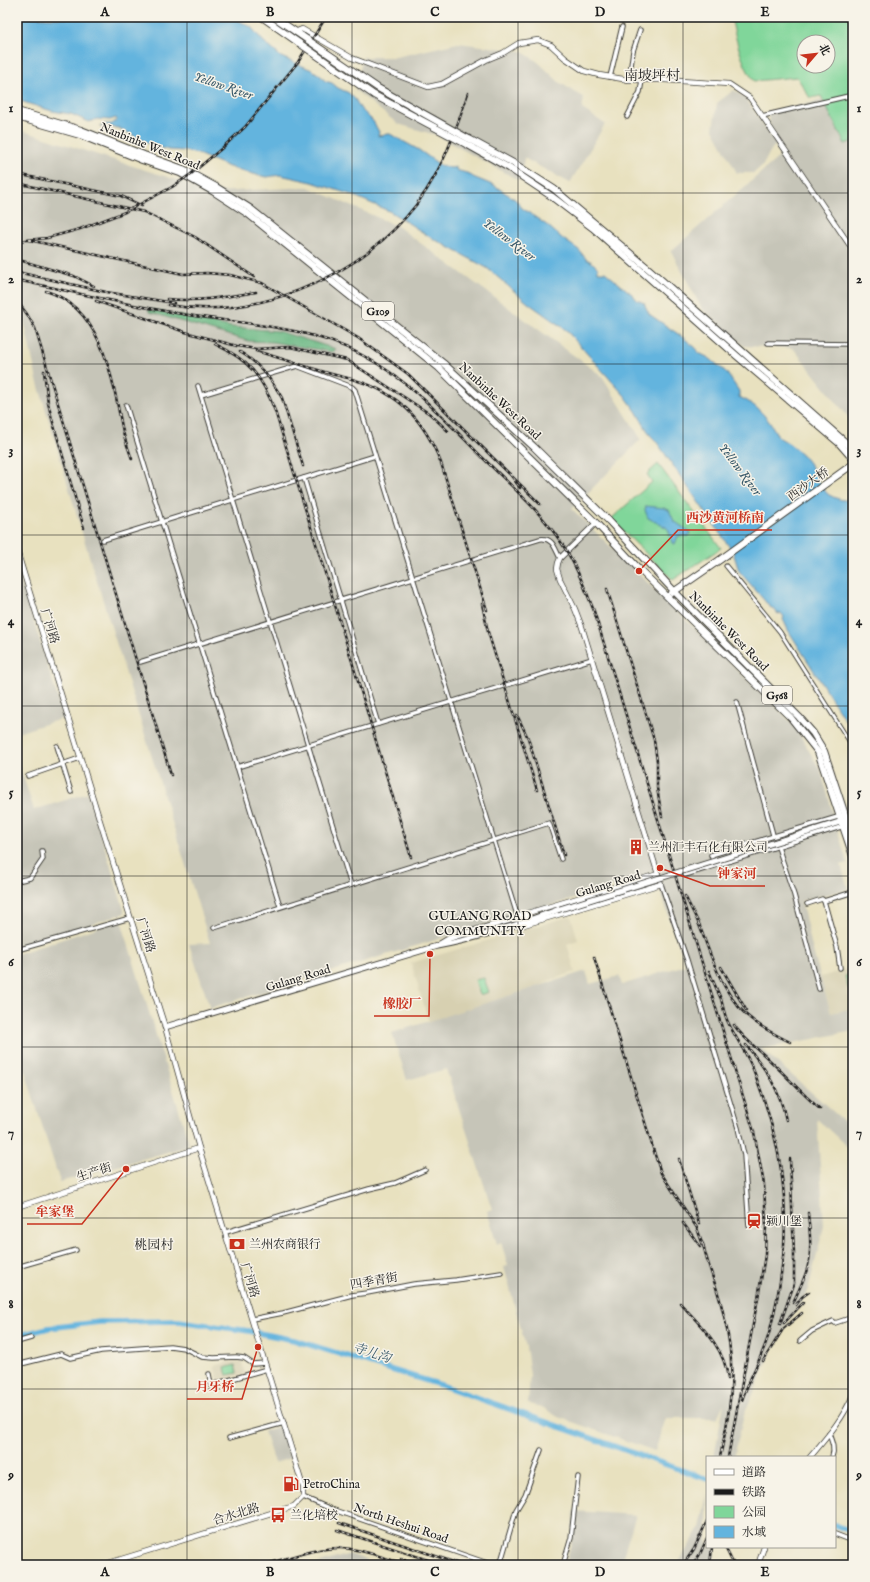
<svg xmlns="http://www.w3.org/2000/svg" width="870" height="1582" viewBox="0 0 870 1582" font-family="'IM FELL English','Noto Serif SC',serif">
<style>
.built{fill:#d7d0b1}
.industrial{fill:#c6c5b8}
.green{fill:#80d69a;stroke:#4e795b;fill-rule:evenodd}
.forest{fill:#68b782;stroke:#426a4f}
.water{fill:#63b4de;stroke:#40687d}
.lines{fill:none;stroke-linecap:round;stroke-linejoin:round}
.river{stroke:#63b4de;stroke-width:5.5}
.pedestrian-casing{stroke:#3b3a34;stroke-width:5}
.minor-casing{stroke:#3b3a34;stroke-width:5.5}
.tertiary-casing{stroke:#3b3a34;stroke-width:6}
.secondary-casing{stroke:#3b3a34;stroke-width:7}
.primary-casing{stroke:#3b3a34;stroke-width:8}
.trunk-casing{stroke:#3b3a34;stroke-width:8}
.pedestrian{stroke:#fff;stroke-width:3}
.minor{stroke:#fff;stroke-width:3.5}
.tertiary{stroke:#fff;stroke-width:4.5}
.secondary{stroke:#fff;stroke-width:5}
.primary{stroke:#fff;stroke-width:6}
.trunk{stroke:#fff;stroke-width:6}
.rail-casing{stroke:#1c1c1c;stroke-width:2.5}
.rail{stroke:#f7f3e8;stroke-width:1;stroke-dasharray:3;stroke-linecap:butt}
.secondary-bridge-casing{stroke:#3b3a34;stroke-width:7;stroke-linecap:butt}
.primary-bridge-casing{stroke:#3b3a34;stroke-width:8;stroke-linecap:butt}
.secondary-bridge{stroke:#fff;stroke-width:5}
.primary-bridge{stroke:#fff;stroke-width:6}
.grid{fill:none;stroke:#1c1c1c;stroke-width:1;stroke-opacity:0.55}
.labels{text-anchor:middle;stroke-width:3;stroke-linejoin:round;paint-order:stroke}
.shield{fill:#f7f3e8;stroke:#5e5c59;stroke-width:1}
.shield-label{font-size:11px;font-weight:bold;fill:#1c1c1c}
.street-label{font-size:12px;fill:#1c1c1c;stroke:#f7f3e8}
.poi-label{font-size:12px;fill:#1c1c1c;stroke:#f7f3e8;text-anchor:start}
.water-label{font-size:13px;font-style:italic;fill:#38596a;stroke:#f7f3e8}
.neighbourhood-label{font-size:13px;fill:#1c1c1c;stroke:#f7f3e8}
.quarter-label{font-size:14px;fill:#1c1c1c;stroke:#f7f3e8}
.leader{fill:none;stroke:#c8321e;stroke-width:1.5}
.callout-dot{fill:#c8321e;stroke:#f7f3e8;stroke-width:1.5}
.callout-label{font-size:13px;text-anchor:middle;font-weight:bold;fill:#c8321e;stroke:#f7f3e8;stroke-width:3;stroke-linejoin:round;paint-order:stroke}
.neatline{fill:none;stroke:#1c1c1c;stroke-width:1.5}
.grid-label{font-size:13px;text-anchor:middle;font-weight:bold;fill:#1c1c1c}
</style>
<rect width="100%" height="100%" fill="#f7f3e8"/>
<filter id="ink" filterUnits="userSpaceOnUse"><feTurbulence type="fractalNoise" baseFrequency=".025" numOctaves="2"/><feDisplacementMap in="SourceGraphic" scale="8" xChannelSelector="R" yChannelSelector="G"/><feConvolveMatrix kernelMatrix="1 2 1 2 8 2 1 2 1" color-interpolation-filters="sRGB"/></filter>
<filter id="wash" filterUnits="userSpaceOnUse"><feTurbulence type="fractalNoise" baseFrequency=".012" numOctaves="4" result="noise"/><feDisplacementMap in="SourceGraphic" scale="16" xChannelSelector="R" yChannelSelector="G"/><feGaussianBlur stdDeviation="0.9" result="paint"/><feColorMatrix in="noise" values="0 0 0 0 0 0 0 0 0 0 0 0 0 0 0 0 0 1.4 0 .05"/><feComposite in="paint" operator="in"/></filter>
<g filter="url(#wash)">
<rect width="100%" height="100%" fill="#e8e1bf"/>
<g class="built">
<polygon points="571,916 578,940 567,944 575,972 544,982 545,984 429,1022 411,963"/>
<polygon points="853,967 853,1008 831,1013 821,977"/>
<polygon points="241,1358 245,1374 219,1382 214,1366"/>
</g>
<g class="industrial">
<polygon points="458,43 521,51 538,62 559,82 584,98 582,109 605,124 570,183 524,158 520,181 436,135 398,124 355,90 363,57 396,57"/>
<polygon points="734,90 746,99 775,143 767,113 853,93 853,423 793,348 744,346 702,309 671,251 779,157 775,145 771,150 763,165 754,173 737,173 713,129 717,103"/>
<polygon points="17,129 214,192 308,187 397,226 602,376 641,439 572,509 794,725 821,771 847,863 841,865 848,889 801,901 814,955 831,1013 853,1008 853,1031 762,1049 853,1129 853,1152 817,1119 824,1226 808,1290 773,1348 744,1415 734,1457 714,1457 724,1403 717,1418 666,1418 655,1451 558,1417 542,1407 528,1404 530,1375 526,1347 504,1267 508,1266 501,1242 497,1244 487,1211 492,1209 446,1069 407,1080 392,1033 586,971 590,984 619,976 622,985 685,965 655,874 210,1008 189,944 210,943 86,546 37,380 22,311 17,306"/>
<polygon points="17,568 64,718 17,733"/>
<polygon points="17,758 34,810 88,793 125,913 17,949"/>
<polygon points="121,920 189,1143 185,1147 60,1182 17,1046 17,954"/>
<polygon points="281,1426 291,1458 274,1463 264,1431"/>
<polygon points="707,1494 707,1547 716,1547 713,1565 677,1565 700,1528"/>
<polygon points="573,1511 636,1515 620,1565 565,1565 572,1541"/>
<polygon points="350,1554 378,1565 314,1565"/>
</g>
<g class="green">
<path d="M731,17H847L853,23V141L845,144L821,96L810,98L797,77L754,81C741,63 736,39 731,17ZM804,42H828V66H804Z"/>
<polygon points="658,464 721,548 673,580 611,519 652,482 647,474"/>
<polygon points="853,974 853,989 849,990 845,976"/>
<polygon points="484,978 489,992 480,995 475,980"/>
<polygon points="235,1365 237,1373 227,1375 225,1368"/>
</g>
<polygon class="forest" points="149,309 231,327 278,331 336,349 333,352 272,342 248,341 149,312"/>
<g class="water">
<path d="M17,17C46,17 76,20 104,17H232L251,27L263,41L281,57L312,70L320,75L325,81L332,83L338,88L349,93L355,99L360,108L373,121L379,132L378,136L388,134H390L419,150L440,165L451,168L456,167V170L470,174L473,177L495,186L516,200L522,208L548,226L563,239L579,250L586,259L592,262L598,268V272H605L633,295L637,300L644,303L649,314L681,336L695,347L699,353L709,358L726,372L739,391V397C756,403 771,421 778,437C790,443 804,454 811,466C818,475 819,487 829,495C833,497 840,500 844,500C848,501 849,499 853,500V729L847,720H845L788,630L783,619L784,617L781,613L778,614L774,609L770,607L739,571L733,552L656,441L650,435L636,411L625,396L566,330L528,303L487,268L430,237L391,212L352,195L312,182L280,175L267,177L257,175L229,167L198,154L185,151L169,150L154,146L119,128L100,126L104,124H112L117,120L116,118L110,120L97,119L89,122L71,114L52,111L17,100Z"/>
<polygon points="646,506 664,508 669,510 674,521 690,532 691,533 689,536 678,536 675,544 672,543 669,531 667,528 648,518 645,510"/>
</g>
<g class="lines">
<g class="river">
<polyline points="17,1336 48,1328 100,1322 179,1321 249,1331 294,1340 444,1386 707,1479"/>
<polyline points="835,1525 853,1532"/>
</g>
</g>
</g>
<g filter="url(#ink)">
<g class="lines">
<defs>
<polyline id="pedestrian" points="726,566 780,632 853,747"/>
<g id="minor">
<polyline points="610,77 622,27"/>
<polyline points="629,80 633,51 640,30"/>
<polyline points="762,116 853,95"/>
<polyline points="627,117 640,92 642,80"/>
<polyline points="768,343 853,344"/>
<polyline points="198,386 351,885"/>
<polyline points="201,395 297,366 352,387 355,390 518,918"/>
<polyline points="126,405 280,906"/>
<polyline points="304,478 378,724"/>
<polyline points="103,540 375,456"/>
<path d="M140,662L540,539C553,537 555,549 560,558"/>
<polyline points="737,702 773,835"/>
<polyline points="57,746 71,792"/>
<polyline points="237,767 592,659"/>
<polyline points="28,776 80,758"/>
<polyline points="778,847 794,895 819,989"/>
<polyline points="714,863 711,855 841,816"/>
<polyline points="685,875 844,826"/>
<polyline points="17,881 30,878 43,859 42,851"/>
<polyline points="661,884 687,960 738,1128 744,1155 749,1226"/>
<polyline points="807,904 822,899 824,901"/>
<polyline points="214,928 549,823 561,859"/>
<polyline points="17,950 130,918"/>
<polyline points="840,968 837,947 824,901 853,892"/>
<polyline points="226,1232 369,1189 395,1183 425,1170"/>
<polyline points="17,1267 76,1250"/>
<polyline points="252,1319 283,1313 352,1295 367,1293 414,1284 456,1280 501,1273"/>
<polyline points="800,1341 812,1331 833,1321 835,1323 853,1317"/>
<polyline points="17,1342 31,1338"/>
<polyline points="17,1365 61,1354 70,1358 101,1351 170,1346 184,1348 202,1357 214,1358 236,1357 244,1358 253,1364 265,1363"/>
<polyline points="209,1374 211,1385 267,1369"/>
<path d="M829,1434C832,1442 835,1449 832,1457"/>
<polyline points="229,1438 284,1423"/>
<polyline points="303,1497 331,1509 493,1565"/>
<polyline points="835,1534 853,1541"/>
<polyline points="500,1565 516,1510 525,1495 541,1450"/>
<polyline points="563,1565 571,1538 578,1477"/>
</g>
<g id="tertiary">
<polyline points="295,32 302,29 352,58 428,87 442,84 486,60 503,53 519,43 538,40 551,45 565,58 584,71 599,75 629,80 664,80 729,84 750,98 853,250"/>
<polyline points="17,551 99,818 165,1027 199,1148 303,1487 303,1497 294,1506 102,1565"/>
<polyline points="517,918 521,915 658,874"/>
<polyline points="519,924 524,925 661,884 582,627 575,609 560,579 557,569 558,563 560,558 596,523"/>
<polyline points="17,1207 199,1148"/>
<path d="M810,1457C827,1437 843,1419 853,1395"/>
<polyline points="758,1565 764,1547"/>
</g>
<g id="secondary">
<polyline points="789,838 843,821"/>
<polyline points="440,944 450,938 517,918 529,917"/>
<path d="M165,1027L437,946C478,939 518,924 557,910"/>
</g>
<g id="primary">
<polyline points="262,17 299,43"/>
<polyline points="274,17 302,36"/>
<polyline points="469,139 515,164 554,189 650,270 853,449"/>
<polyline points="466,144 509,168 551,196 593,228 737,356 839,443 853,459"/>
</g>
<g id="trunk">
<polyline points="17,111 81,130 144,155 183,169 216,187 251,209 443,363 534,447 609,521 674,591 799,717 813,733 824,751 853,839"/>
<polyline points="17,117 80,135 142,160 180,173 214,192 248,214 439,368 596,523 638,568 791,718 818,752 853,856"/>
<polyline points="672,593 721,559 853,464"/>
</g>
</defs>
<use href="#pedestrian" class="pedestrian-casing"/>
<use href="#minor" class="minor-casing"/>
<use href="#tertiary" class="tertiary-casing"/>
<use href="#secondary" class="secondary-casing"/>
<use href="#primary" class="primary-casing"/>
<use href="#trunk" class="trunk-casing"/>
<use href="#pedestrian" class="pedestrian"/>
<use href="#minor" class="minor"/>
<use href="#tertiary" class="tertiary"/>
<use href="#secondary" class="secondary"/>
<use href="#primary" class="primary"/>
<use href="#trunk" class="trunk"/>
<defs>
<g id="rail">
<polyline points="17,174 121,196 142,206"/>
<polyline points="17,183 144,212 195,237 254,277"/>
<polyline points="29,240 183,274 207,273 230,275 262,283 358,338 408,374 540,504"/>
<polyline points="17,241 47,238 80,229 125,212 172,187 191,174 221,149 245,127 298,62 326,17"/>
<polyline points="19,260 74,276 94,286"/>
<polyline points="17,272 106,292 174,303"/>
<path d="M17,280C78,293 140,308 201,317C257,325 311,328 362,355C410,380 446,421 483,458C513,488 544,514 566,550C578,569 586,591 594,611L754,1132L764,1184L766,1225L765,1255L758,1298L728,1457"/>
<path d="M46,291C102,308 112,377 122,427C124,438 128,448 132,459"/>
<path d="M167,299C198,302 226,297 256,292"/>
<polyline points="17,301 27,314 35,328 171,775"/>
<polyline points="96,301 185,332 237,346 256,349 290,347 347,360 430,414 448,431"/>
<path d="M168,305C254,320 349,281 406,217C438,182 454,137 468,93"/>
<path d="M215,344C249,360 262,376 275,411L334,602L411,857"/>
<path d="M256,351C280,358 304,366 328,373C337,376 346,377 355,380C399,393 424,420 441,463L487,610"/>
<path d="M240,352C259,363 271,379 282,398L303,466"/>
<polyline points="44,371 48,403 52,419 84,528"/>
<polyline points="510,474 520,488"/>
<polyline points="607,589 654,740 657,761 657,788 662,817"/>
<polyline points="482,604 488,632 537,790"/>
<polyline points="517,715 528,738 564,855"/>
<polyline points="685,896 700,926"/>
<path d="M698,922C712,957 723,1000 755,1022C766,1030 778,1036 790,1042"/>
<polyline points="594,957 656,1158 661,1173 697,1228 704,1248"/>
<polyline points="721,967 746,1010"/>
<path d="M709,971C713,981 717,990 721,999C723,1006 724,1013 727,1020C735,1038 748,1054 755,1074C789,1164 794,1236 770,1330C764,1354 750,1376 742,1400"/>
<path d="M734,1025C742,1037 753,1045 763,1054C783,1072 800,1092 820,1109"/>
<path d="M746,1045C766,1069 780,1090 786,1120"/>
<polyline points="679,1159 699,1224"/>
<polyline points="683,1223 700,1246"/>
<path d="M703,1244C708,1267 718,1289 723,1312C737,1365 732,1404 720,1457"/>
<path d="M680,1303C700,1325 725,1347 728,1379"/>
<path d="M793,1303C800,1287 810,1269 810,1250C811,1238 809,1225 808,1213"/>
<polyline points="796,1305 802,1297 809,1292"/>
<polyline points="784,1323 803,1303"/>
<polyline points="780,1324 794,1284 794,1253 790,1159"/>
<polyline points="763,1361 783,1329 802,1313"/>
<polyline points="339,1523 462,1565"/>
<polyline points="337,1530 443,1565"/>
<polyline points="725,1547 734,1565"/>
<polyline points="401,1559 420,1565"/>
<path d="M264,1565C289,1558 325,1544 351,1549C370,1552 388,1559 407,1565"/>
<polyline points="683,1565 694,1549 707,1521"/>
<polyline points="693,1565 700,1554 707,1538"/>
<polyline points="710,1565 712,1547"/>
</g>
</defs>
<use href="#rail" class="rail-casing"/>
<use href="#rail" class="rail"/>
<defs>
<polyline id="secondary-bridge" points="557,910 789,838"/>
<g id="primary-bridge">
<polyline points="302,36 378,88 469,139"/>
<polyline points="299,43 374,95 466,144"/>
</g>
</defs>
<use href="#secondary-bridge" class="secondary-bridge-casing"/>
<use href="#primary-bridge" class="primary-bridge-casing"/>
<use href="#secondary-bridge" class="secondary-bridge"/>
<use href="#primary-bridge" class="primary-bridge"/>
</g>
</g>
<path class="grid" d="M187,17V1565M352,17V1565M518,17V1565M683,17V1565M17,193H853M17,364H853M17,535H853M17,706H853M17,876H853M17,1047H853M17,1218H853M17,1389H853"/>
<defs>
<symbol id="building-bare" viewBox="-9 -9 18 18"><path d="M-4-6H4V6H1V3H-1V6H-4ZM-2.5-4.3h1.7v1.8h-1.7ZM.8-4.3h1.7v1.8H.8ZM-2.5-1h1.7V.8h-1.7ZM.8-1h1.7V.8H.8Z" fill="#c8321e" stroke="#f7f3e8" stroke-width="2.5" paint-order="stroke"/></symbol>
<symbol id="station-bare" viewBox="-9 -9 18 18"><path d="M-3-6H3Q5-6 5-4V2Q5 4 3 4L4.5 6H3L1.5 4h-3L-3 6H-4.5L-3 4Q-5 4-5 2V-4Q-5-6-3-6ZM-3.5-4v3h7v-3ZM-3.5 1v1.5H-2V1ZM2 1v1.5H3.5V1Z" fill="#c8321e" stroke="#f7f3e8" stroke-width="2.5" paint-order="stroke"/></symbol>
<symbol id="bank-bare" viewBox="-9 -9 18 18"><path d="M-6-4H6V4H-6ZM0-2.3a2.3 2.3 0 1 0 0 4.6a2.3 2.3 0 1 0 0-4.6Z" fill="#c8321e" stroke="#f7f3e8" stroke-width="2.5" paint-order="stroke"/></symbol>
<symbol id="fuel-bare" viewBox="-9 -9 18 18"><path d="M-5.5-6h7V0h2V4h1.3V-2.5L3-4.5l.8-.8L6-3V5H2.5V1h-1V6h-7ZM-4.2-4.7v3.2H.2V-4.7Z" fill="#c8321e" stroke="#f7f3e8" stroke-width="2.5" paint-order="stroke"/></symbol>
<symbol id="bus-bare" viewBox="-9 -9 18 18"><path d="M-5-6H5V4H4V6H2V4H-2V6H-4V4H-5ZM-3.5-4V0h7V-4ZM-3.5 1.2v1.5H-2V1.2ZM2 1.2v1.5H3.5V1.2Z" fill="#c8321e" stroke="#f7f3e8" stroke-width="2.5" paint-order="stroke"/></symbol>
</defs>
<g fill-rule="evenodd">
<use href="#building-bare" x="625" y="836" width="22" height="22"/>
<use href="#station-bare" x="743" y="1210" width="22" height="22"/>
<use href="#bank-bare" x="226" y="1233" width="22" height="22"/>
<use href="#fuel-bare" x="280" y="1473" width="22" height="22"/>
<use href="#bus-bare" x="267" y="1504" width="22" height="22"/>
</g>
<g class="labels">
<g class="shield">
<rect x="362" y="302" width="32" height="18" rx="3"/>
<rect x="762" y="686" width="30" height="18" rx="3"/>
</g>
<g class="shield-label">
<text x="378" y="315">G109</text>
<text x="777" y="699">G568</text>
</g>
<g class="street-label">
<text transform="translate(150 146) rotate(22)" y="4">Nanbinhe West Road</text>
<text transform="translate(500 401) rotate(43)" y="4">Nanbinhe West Road</text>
<text transform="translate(808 484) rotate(-36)" y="4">西沙大桥</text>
<text transform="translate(50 626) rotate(73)" y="4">广河路</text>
<text transform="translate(729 631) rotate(45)" y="4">Nanbinhe West Road</text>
<text transform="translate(608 884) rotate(-17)" y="4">Gulang Road</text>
<text transform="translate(146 935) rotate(72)" y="4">广河路</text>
<text transform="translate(298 978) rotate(-17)" y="4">Gulang Road</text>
<text transform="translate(94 1172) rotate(-18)" y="4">生产街</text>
<text transform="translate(250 1280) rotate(73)" y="4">广河路</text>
<text transform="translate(374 1281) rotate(-10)" y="4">四季青街</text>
<text transform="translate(236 1514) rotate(-17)" y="4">合水北路</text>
<text transform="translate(401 1523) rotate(19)" y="4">North Heshui Road</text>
</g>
<g class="poi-label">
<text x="648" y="851">兰州汇丰石化有限公司</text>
<text x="766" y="1225">颍川堡</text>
<text x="249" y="1248">兰州农商银行</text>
<text x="303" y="1488">PetroChina</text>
<text x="290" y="1519">兰化培校</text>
</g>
<g class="water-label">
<text transform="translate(224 85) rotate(19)" y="5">Yellow River</text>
<text transform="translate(510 239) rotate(37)" y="5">Yellow River</text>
<text transform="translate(741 469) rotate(53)" y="5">Yellow River</text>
<text transform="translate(372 1352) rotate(17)" y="5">寺儿沟</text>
</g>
<g class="neighbourhood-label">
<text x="480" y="920">GULANG ROAD<tspan x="480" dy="15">COMMUNITY</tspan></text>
<text x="154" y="1249">桃园村</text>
</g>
<g class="quarter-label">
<text x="652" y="80">南坡坪村</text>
</g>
</g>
<path class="leader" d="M639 571L678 530H772M660 868L710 886H765M430 954L429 1016H374M126 1169L82 1224H27M258 1347L242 1399H187"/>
<g class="callout-dot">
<circle cx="639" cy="571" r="4"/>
<circle cx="660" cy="868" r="4"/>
<circle cx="430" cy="954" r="4"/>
<circle cx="126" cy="1169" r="4"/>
<circle cx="258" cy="1347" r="4"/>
</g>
<g class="callout-label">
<text x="725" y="522">西沙黄河桥南</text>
<text x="737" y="878">钟家河</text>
<text x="402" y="1008">橡胶厂</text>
<text x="55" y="1216">牟家堡</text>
<text x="215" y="1391">月牙桥</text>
</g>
<rect width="870" height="1582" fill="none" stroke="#f7f3e8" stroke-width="44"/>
<rect x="706" y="1456" width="130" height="92" fill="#f7f3e8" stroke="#9f9d96"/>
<rect x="714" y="1469" width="20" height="6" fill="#ffffff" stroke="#9f9d96"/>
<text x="742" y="1476" font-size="12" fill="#1c1c1c">道路</text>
<rect x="714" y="1489" width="20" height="6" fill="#1c1c1c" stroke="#9f9d96"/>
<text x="742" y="1496" font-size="12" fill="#1c1c1c">铁路</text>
<rect x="714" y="1506" width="20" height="12" fill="#80d69a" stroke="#9f9d96"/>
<text x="742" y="1516" font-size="12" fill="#1c1c1c">公园</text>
<rect x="714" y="1526" width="20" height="12" fill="#63b4de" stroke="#9f9d96"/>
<text x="742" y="1536" font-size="12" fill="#1c1c1c">水域</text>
<g transform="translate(816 54) rotate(62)"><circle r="19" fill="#f7f3e8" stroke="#9f9d96"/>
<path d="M0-3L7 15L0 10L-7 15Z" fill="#c8321e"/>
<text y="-6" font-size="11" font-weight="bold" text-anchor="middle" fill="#1c1c1c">北</text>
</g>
<rect x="22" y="22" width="826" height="1538" class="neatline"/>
<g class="grid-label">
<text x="105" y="16">A</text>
<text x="270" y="16">B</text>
<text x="435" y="16">C</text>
<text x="600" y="16">D</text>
<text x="765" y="16">E</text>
<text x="11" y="112">1</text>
<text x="859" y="112">1</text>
<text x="11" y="283">2</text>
<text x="859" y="283">2</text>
<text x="11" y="454">3</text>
<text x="859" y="454">3</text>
<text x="11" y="625">4</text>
<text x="859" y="625">4</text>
<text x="11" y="796">5</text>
<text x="859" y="796">5</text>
<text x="11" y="966">6</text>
<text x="859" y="966">6</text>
<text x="11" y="1137">7</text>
<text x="859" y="1137">7</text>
<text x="11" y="1308">8</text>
<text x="859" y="1308">8</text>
<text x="11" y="1479">9</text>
<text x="859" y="1479">9</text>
<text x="105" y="1576">A</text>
<text x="270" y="1576">B</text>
<text x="435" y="1576">C</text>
<text x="600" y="1576">D</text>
<text x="765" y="1576">E</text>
</g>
</svg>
